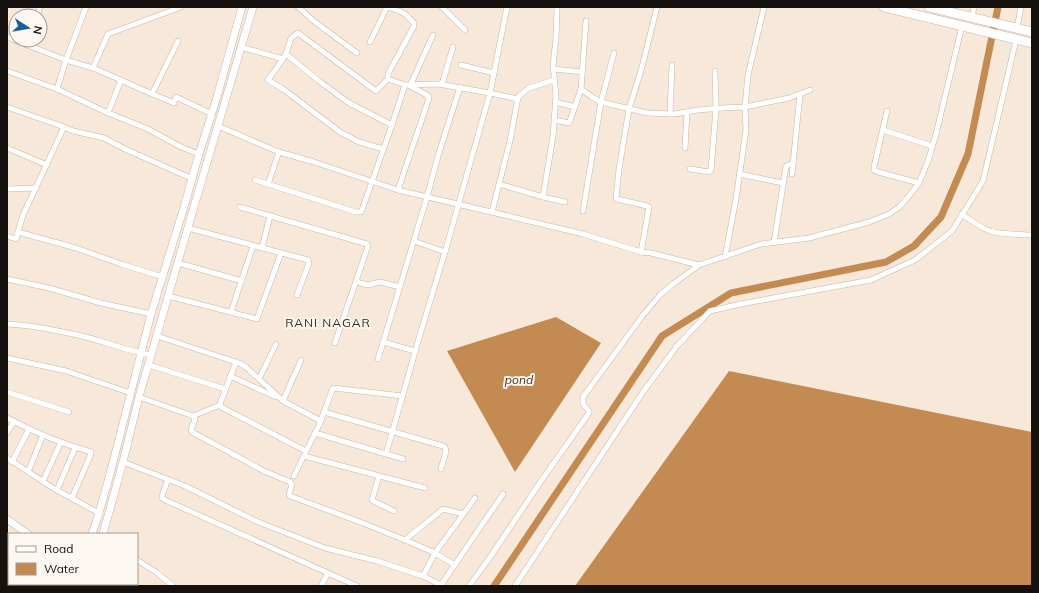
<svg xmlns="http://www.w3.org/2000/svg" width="1039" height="593" viewBox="0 0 1039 593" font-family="Mulish,sans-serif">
<rect width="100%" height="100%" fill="#f8e8d9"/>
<g fill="#c38a52">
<path d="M 556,317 L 601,343 L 515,472 L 447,351 Z"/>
<path d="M 729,371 L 1032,432 L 1032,586 L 575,586 Z"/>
</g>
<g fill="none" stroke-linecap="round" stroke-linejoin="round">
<path stroke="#c38a52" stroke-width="7" d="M 494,586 L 662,336 L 731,293 L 886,262 L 914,246 L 941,217 L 968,154 L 998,7"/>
<g stroke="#c5b5a7" stroke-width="6">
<g id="street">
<path d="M 86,7 L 66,60 L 93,68"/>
<path d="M 181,7 L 108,34 L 93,68 L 121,80 L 108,113 L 148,129 L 181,147 L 199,154"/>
<path d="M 298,7 L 315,22 L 357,53"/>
<path d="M 388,7 L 404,13 L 414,23 L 414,26 L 388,74 L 388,79 L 405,85"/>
<path d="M 442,7 L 465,30"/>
<path d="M 507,7 L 490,93 L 518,99"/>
<path d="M 557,7 L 556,38 L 553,65 L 556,96 L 553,136 L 543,197 L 565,202"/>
<path d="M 37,16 L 40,7"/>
<path d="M 972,17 L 974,7"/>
<path d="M 1017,28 L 1021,7"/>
<path d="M 7,37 L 27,45 L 29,40"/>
<path d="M 370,42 L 387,7"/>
<path d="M 27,45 L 66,60 L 57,89"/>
<path d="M 241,47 L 283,59 L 286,54 L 319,81 L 349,103 L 392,125 L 362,210 L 361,212 L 356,212 L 255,180"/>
<path d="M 286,54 L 291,38 L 298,33 L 376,91 L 388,79"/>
<path d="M 283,59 L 268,80 L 283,89 L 340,132 L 359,142 L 383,149"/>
<path d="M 461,65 L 494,73"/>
<path d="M 554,69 L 582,72"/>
<path d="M 7,71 L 57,89 L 108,113"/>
<path d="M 121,80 L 143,90 L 174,103 L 176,97 L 212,114"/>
<path d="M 442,84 L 453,47"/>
<path d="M 581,89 L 586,21"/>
<path d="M 152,94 L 178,41"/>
<path d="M 555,102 L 575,107"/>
<path d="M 7,107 L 64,127 L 73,131 L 104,138 L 127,150 L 193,179"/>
<path d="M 887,111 L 874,167 L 874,170 L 878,172 L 919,183"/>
<path d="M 670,114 L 672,65"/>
<path d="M 554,120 L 569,123 L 570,121 L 581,89 L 592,97 L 601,102 L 647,113 L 674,114 L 698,110 L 722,108 L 745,107 L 748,75 L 764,7"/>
<path d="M 218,126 L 279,152 L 314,162 L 398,190 L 504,215 L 583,234 L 641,252 L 651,253 L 699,265 L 761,244 L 809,238 L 869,222 L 889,214 L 899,207 L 909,196 L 919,183 L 928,161 L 936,134 L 962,26"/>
<path d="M 883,130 L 932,146"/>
<path d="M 7,148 L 47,165"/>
<path d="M 685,148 L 687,112"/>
<path d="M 690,169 L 709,172 L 711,170 L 716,109 L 715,71"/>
<path d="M 739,174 L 783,183"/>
<path d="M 792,174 L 800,94"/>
<path d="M 268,184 L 279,152"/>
<path d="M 499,184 L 543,197"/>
<path d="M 7,189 L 36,188"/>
<path d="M 398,190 L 429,98 L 427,95 L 410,86 L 433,35"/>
<path d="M 240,207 L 367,244 L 368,246 L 335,343"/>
<path d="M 583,211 L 601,102 L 614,53"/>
<path d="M 492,212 L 510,141 L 518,97 L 529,88 L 554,80"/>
<path d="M 962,214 C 971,221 980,227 990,231 C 1003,235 1018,234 1032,235"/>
<path d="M 188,228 L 308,260 L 309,263 L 297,295"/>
<path d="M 18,232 L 76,248 L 121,264 L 163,277"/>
<path d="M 7,236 L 16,239 L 23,215 L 64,127"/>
<path d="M 414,241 L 445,252"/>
<path d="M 774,243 L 786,166 L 793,163"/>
<path d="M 262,248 L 270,216"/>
<path d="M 641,252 L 649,207 L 647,206 L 617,199 L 616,198 L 619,169 L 629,109 L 642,67 L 657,7"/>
<path d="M 725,257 L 736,199 L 746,130 L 745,107 L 789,98 L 810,90"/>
<path d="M 178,263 L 242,281"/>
<path d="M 7,279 L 49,288 L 101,303 L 151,314"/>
<path d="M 356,282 L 368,285 L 380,282 L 400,287"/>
<path d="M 168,296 L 257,319 L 281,253"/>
<path d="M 231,312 L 253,246"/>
<path d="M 7,324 C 33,325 60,331 86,337 C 108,343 129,351 151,355"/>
<path d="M 157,336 L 239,363 L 246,367 L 259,379 L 283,401 L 321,421"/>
<path d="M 383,342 L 415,351"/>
<path d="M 7,358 L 66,371 L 131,393"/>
<path d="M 378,359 L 427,197 L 438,156 L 460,87"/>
<path d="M 236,362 L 220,404 L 221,407 L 306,451"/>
<path d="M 149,365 L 225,389"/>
<path d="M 230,376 L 276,397"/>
<path d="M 259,379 L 276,344"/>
<path d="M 7,392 L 69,412"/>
<path d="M 139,397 L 193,416 L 195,419 L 191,430 L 192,432 L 264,471 L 290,482 L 292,485 L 289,494 L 290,496 L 360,522 L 405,540 L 435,553 L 455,565"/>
<path d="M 283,401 L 301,360"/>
<path d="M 324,412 L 443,446 L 445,447 L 446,451 L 441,469"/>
<path d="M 193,416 L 220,405"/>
<path d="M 7,418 C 34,432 62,444 91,452 L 91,454 L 72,498"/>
<path d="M 7,433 L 14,421"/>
<path d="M 315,433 L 403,459"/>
<path d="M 386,454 L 419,338 L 445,252 L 490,93 L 438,84 L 405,85 L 392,125"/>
<path d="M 304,456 L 425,488"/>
<path d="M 7,458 L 53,488 L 99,513"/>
<path d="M 12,462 L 29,429"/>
<path d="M 123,462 L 185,486 L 258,522 L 325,548 L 377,561 L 423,576"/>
<path d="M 28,472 L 43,435"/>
<path d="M 294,476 L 319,425 L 333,388 L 403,396"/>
<path d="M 379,476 L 372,500 L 373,501 L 394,511"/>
<path d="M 168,479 L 162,496 L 162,498 L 165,500 L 357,586"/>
<path d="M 43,481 L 61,442"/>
<path d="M 57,490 L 75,448"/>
<path d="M 405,540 L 443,509 L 463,514"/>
<path d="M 137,560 L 156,572 L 173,586"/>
<path d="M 441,585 L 503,494"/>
<path d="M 321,586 L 328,573"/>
<path d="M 443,586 L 423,576 L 435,553 L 475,498"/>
<path d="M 469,586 L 488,560 L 541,481 L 589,413 L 589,411 L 583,404 L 583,397 L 643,315 L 660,295 L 673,284 L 699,265"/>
<path d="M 515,586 L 643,392 L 677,346 L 710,311 L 741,304 L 871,280 L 915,260 L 952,231 L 983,181 L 1016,40"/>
</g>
</g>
<g stroke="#c5b5a7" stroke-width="8">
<g id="secondary">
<path d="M 7,519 L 28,534"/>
<path d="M 92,534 L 99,513 L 110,474 L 151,314 L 184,207 L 199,154 L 217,97 L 242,7"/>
<path d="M 103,534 L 123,462 L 139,397 L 193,210 L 253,7"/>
<path d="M 91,584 L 94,586"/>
<path d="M 68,586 L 70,584"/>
<path d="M 79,586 L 81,584"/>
</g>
</g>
<g stroke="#c5b5a7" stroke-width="10">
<g id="highway">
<path d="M 884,7 L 1032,43"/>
<path d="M 929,7 L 1032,32"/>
</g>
</g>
<use href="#street" stroke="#fff" stroke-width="5"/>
<use href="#secondary" stroke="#fff" stroke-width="7"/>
<use href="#highway" stroke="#fff" stroke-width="9"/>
</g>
<g text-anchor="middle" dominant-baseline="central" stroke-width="4" stroke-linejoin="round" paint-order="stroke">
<g font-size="12" letter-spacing="1" fill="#32271b" stroke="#fdf7f1">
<text x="328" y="322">RANI NAGAR</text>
</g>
<g font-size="12" font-style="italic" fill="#462e15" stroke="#fdf7f1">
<text x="519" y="379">pond</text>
</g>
</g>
<rect width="1039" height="593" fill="none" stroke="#16110c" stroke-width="16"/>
<rect x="8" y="533" width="130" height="52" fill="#fdf7f1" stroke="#a19b95"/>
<rect x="16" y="546" width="20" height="6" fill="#ffffff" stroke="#a19b95"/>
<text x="44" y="553" font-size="12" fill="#16110c">Road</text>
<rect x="16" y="563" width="20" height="12" fill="#c38a52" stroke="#a19b95"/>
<text x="44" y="573" font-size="12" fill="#16110c">Water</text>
<g transform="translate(28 28) rotate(102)"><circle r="19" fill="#fdf7f1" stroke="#a19b95"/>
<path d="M0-3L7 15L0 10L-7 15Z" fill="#1e5d93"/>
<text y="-6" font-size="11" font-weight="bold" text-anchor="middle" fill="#16110c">N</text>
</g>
</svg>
